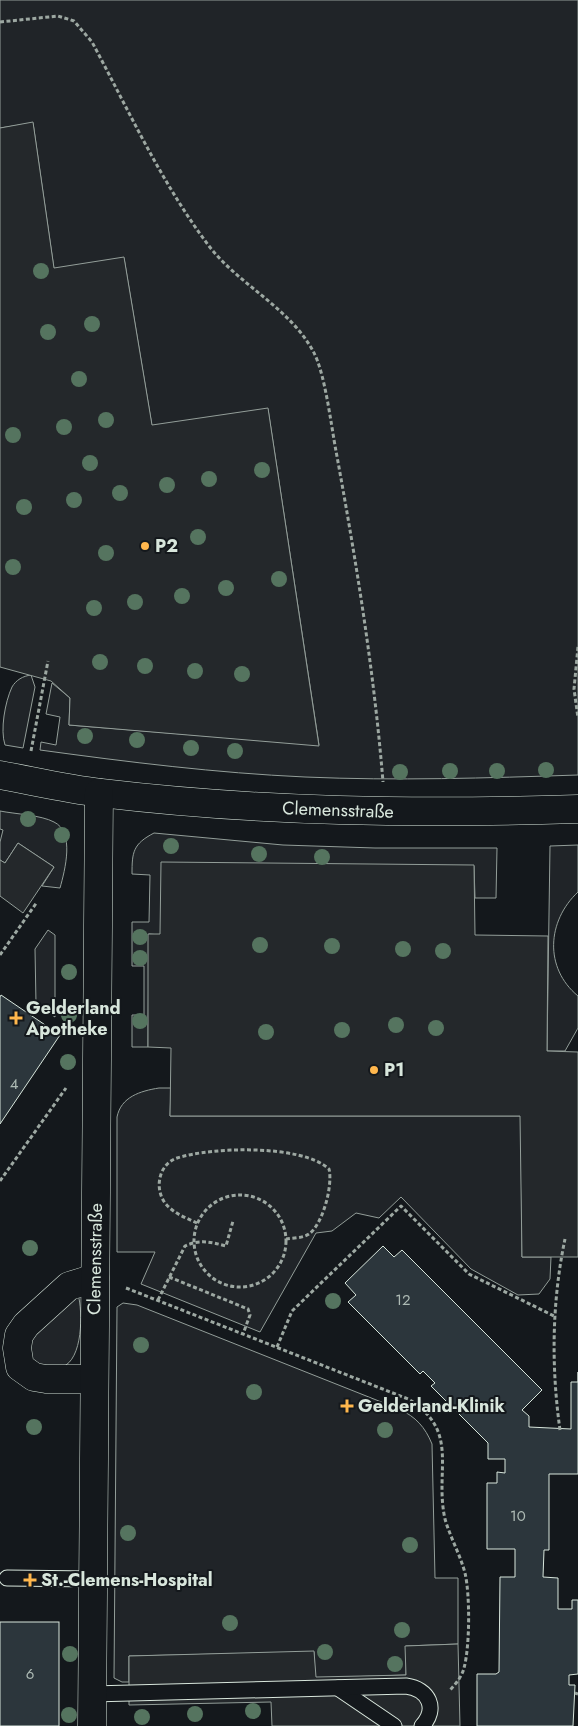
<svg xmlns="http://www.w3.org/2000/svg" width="578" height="1726" viewBox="0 0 578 1726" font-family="Jost,sans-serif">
<rect width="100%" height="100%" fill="#14181c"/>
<g fill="#202428" stroke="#939e99">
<path d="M 0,0 L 578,0 L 578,775 C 487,778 396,781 305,777 C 216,773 128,762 40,750 L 41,742 L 56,745 L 60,717 L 46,714 L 52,683 L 70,698 L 69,725 L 319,745 L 268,409 L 152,426 L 124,258 L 54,269 L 33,123 L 0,128 Z"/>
<path d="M 31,675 L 35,687 L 23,748 L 5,745 C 0,730 5,702 12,687 C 16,680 23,676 31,675 Z"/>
<path d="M 0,811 C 15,814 41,815 54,822 C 75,832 65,870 60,888 L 42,886 L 54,867 L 18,843 L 5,863 L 0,860 L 0,842 L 3,830 L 0,829 Z"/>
<path d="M 154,833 L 283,845 L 375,848 L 497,848 L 496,898 L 475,898 L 474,866 L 160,935 L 149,934 L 148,1047 L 132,1047 L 132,1015 L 144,1015 L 144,966 L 132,966 L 132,922 L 149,922 L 150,875 L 132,874 C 132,852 133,844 154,833 Z"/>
<path d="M 578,845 L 578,892 C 547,921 544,968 578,996 L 578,1028 L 565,1051 L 547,1051 L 550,846 Z"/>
<path d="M 48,930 L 55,935 L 55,1017 L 36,1004 L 35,949 Z"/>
<path d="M 159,1088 L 171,1088 L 170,1116 L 521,1116 L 522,1257 L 551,1257 L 550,1279 L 539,1294 L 518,1295 L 471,1269 L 401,1197 L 379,1218 L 356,1213 L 332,1231 L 316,1233 L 260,1332 L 141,1284 L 155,1252 L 117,1252 L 117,1117 C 121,1097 140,1091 159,1088 Z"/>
<path d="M 78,1294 C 83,1312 83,1360 62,1367 C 54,1370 43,1369 34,1369 L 28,1338 Z"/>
<path d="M 123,1303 L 137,1305 L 399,1409 C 416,1417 425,1427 432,1444 L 435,1578 L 458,1578 L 458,1644 L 406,1646 L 406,1675 L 315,1678 L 314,1652 L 129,1656 L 129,1682 L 122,1682 L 114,1678 L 117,1307 Z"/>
</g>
<g fill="#24282b" stroke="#939e99">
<path d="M 33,122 L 54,268 L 124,257 L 152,425 L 268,408 L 319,746 L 69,725 L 70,698 L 51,681 L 0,667 L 0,128 Z"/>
<path d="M 18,843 L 54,867 L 23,913 L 0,896 L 0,860 L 5,863 Z"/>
<path d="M 161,862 L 474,865 L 475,935 L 548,936 L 547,1051 L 578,1052 L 578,1257 L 522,1257 L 520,1116 L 170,1116 L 171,1048 L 148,1047 L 148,934 L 160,934 Z"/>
<path d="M 458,1644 L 460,1726 L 272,1726 L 271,1702 L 129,1705 L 129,1656 L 314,1651 L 316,1677 L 406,1675 L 405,1646 Z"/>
</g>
<g fill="#2c363c" stroke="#d8e6dc">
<path d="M 1,995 L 60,1035 L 0,1124 L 0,997 Z"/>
<path d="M 383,1246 L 394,1257 L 402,1250 L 542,1390 L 522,1410 L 529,1416 L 529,1427 L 571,1429 L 571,1382 L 578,1382 L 578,1372 L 578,1474 L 549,1474 L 549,1550 L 544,1550 L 543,1577 L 558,1578 L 558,1609 L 572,1609 L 572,1600 L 578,1600 L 578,1674 L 569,1675 L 569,1685 L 575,1685 L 573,1726 L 477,1726 L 477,1674 L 496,1674 L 499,1672 L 500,1577 L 515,1577 L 515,1549 L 487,1549 L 487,1483 L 497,1483 L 497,1472 L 505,1473 L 505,1459 L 488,1459 L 488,1443 L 431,1386 L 435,1383 L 423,1371 L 420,1374 L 348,1302 L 356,1295 L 345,1283 Z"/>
<rect x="0" y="1622" width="59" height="104"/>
</g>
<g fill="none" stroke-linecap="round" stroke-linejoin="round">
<g stroke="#d8e6dc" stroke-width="17">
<g id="lane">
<path d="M 7,1578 L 93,1579"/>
<path d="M 338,1688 L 394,1726"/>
<path d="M 92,1694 L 406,1686 C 429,1689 438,1709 422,1726"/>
</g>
</g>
<g stroke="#d8e6dc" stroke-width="29">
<g id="street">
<path d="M 0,775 C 33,781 67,789 101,793 C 260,812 418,814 578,809"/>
<path d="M 94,1379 L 46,1379 L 34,1377 L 20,1367 L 17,1348 L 19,1335 L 26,1325 L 69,1286 L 95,1278"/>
<path d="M 92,1726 L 99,793"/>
</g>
</g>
<g stroke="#9da8a2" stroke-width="3" stroke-dasharray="4 2.5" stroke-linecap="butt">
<path d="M 0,22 L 58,16 L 74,21 L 92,42 C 129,111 162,184 209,246 C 239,285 289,307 313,351 C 325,372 331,425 336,451 C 356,560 374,671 383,782"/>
<path d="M 578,647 L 574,689 L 578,718"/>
<path d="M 31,751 L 48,661"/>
<path d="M 0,955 L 37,902"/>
<path d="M 0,1181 L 66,1088"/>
<circle cx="240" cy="1241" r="46"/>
<path d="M 197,1223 C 186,1218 173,1213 165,1203 C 154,1188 159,1164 177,1158 C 211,1147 302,1144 329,1169 C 333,1185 323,1224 309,1234 C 303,1238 293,1238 286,1239"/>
<path d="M 169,1277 L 248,1309 L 250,1315 L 243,1334"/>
<path d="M 126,1288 L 408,1399 C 461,1431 434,1470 445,1519 C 450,1537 460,1554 465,1573 C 470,1594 470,1646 464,1668 C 462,1676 456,1684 450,1690"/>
<path d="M 158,1300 L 185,1246 C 200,1239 211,1242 226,1246 L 233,1221"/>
<path d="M 277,1347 L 292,1311 L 401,1206 L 469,1274 L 554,1316"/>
<path d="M 560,1430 C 551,1366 552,1301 565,1239"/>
<path d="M 575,1693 L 578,1694"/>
</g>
<use href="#lane" stroke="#14181c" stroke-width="15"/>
<use href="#street" stroke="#14181c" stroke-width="28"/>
</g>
<g fill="#55745f">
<circle cx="41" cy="271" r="8"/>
<circle cx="92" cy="324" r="8"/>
<circle cx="48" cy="332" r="8"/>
<circle cx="79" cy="379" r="8"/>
<circle cx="106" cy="420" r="8"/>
<circle cx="64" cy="427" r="8"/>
<circle cx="13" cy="435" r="8"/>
<circle cx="90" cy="463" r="8"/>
<circle cx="262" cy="470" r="8"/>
<circle cx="209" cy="479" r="8"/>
<circle cx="167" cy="485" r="8"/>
<circle cx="120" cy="493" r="8"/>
<circle cx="74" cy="500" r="8"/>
<circle cx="24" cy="507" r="8"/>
<circle cx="198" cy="537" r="8"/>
<circle cx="106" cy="553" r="8"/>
<circle cx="13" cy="567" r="8"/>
<circle cx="279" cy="579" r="8"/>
<circle cx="226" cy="588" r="8"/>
<circle cx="182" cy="596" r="8"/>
<circle cx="135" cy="602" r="8"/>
<circle cx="94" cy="608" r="8"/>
<circle cx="100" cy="662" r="8"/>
<circle cx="145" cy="666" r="8"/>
<circle cx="195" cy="671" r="8"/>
<circle cx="242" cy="674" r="8"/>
<circle cx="85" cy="736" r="8"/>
<circle cx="137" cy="740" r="8"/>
<circle cx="191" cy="748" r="8"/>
<circle cx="235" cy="751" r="8"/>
<circle cx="546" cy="770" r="8"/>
<circle cx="450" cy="771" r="8"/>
<circle cx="497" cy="771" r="8"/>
<circle cx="400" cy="772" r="8"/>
<circle cx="28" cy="819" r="8"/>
<circle cx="62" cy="835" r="8"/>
<circle cx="171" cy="846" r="8"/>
<circle cx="259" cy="854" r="8"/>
<circle cx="322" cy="857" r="8"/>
<circle cx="140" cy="937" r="8"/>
<circle cx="260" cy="945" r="8"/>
<circle cx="332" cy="946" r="8"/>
<circle cx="403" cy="949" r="8"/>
<circle cx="443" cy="951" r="8"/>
<circle cx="140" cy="958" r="8"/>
<circle cx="69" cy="972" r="8"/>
<circle cx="69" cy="1015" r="8"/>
<circle cx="140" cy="1021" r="8"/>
<circle cx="396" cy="1025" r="8"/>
<circle cx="436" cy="1028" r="8"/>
<circle cx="342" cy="1030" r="8"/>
<circle cx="266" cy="1032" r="8"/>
<circle cx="68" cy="1062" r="8"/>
<circle cx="30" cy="1248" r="8"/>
<circle cx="333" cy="1301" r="8"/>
<circle cx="141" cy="1345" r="8"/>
<circle cx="254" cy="1392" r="8"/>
<circle cx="34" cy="1427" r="8"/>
<circle cx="385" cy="1430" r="8"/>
<circle cx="128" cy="1533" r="8"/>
<circle cx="410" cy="1545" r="8"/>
<circle cx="230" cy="1623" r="8"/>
<circle cx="402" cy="1630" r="8"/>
<circle cx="325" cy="1652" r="8"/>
<circle cx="70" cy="1654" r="8"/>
<circle cx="395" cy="1664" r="8"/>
<circle cx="253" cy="1711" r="8"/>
<circle cx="195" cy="1714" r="8"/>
<circle cx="69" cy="1715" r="8"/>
<circle cx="142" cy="1717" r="8"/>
</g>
<g fill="#ffb74d" stroke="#14181c" stroke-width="2">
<circle cx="145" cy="546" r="5"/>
<path d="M13.5 1010.5h5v5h5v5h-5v5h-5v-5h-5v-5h5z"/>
<circle cx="374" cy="1070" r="5"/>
<path d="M344.5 1398.5h5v5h5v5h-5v5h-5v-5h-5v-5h5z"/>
<path d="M27.5 1572.5h5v5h5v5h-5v5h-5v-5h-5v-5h5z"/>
</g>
<g text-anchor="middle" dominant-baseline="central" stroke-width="4" stroke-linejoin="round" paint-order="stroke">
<g font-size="15" fill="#adbab4">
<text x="14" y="1084">4</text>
<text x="403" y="1300">12</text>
<text x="518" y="1516">10</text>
<text x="30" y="1674">6</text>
</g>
<g font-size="18" font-weight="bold" fill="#d8e6dc" stroke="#14181c" text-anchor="start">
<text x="155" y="546">P2</text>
<text x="26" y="1008">Gelderland<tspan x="26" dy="21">Apotheke</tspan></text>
<text x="384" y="1070">P1</text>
<text x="358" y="1406">Gelderland-Klinik</text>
<text x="41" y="1580">St.-Clemens-Hospital</text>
</g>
<g font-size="18" fill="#d8e6dc" stroke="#14181c">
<text transform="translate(338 810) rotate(2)">Clemensstraße</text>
<text transform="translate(95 1259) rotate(-89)">Clemensstraße</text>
</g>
</g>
</svg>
